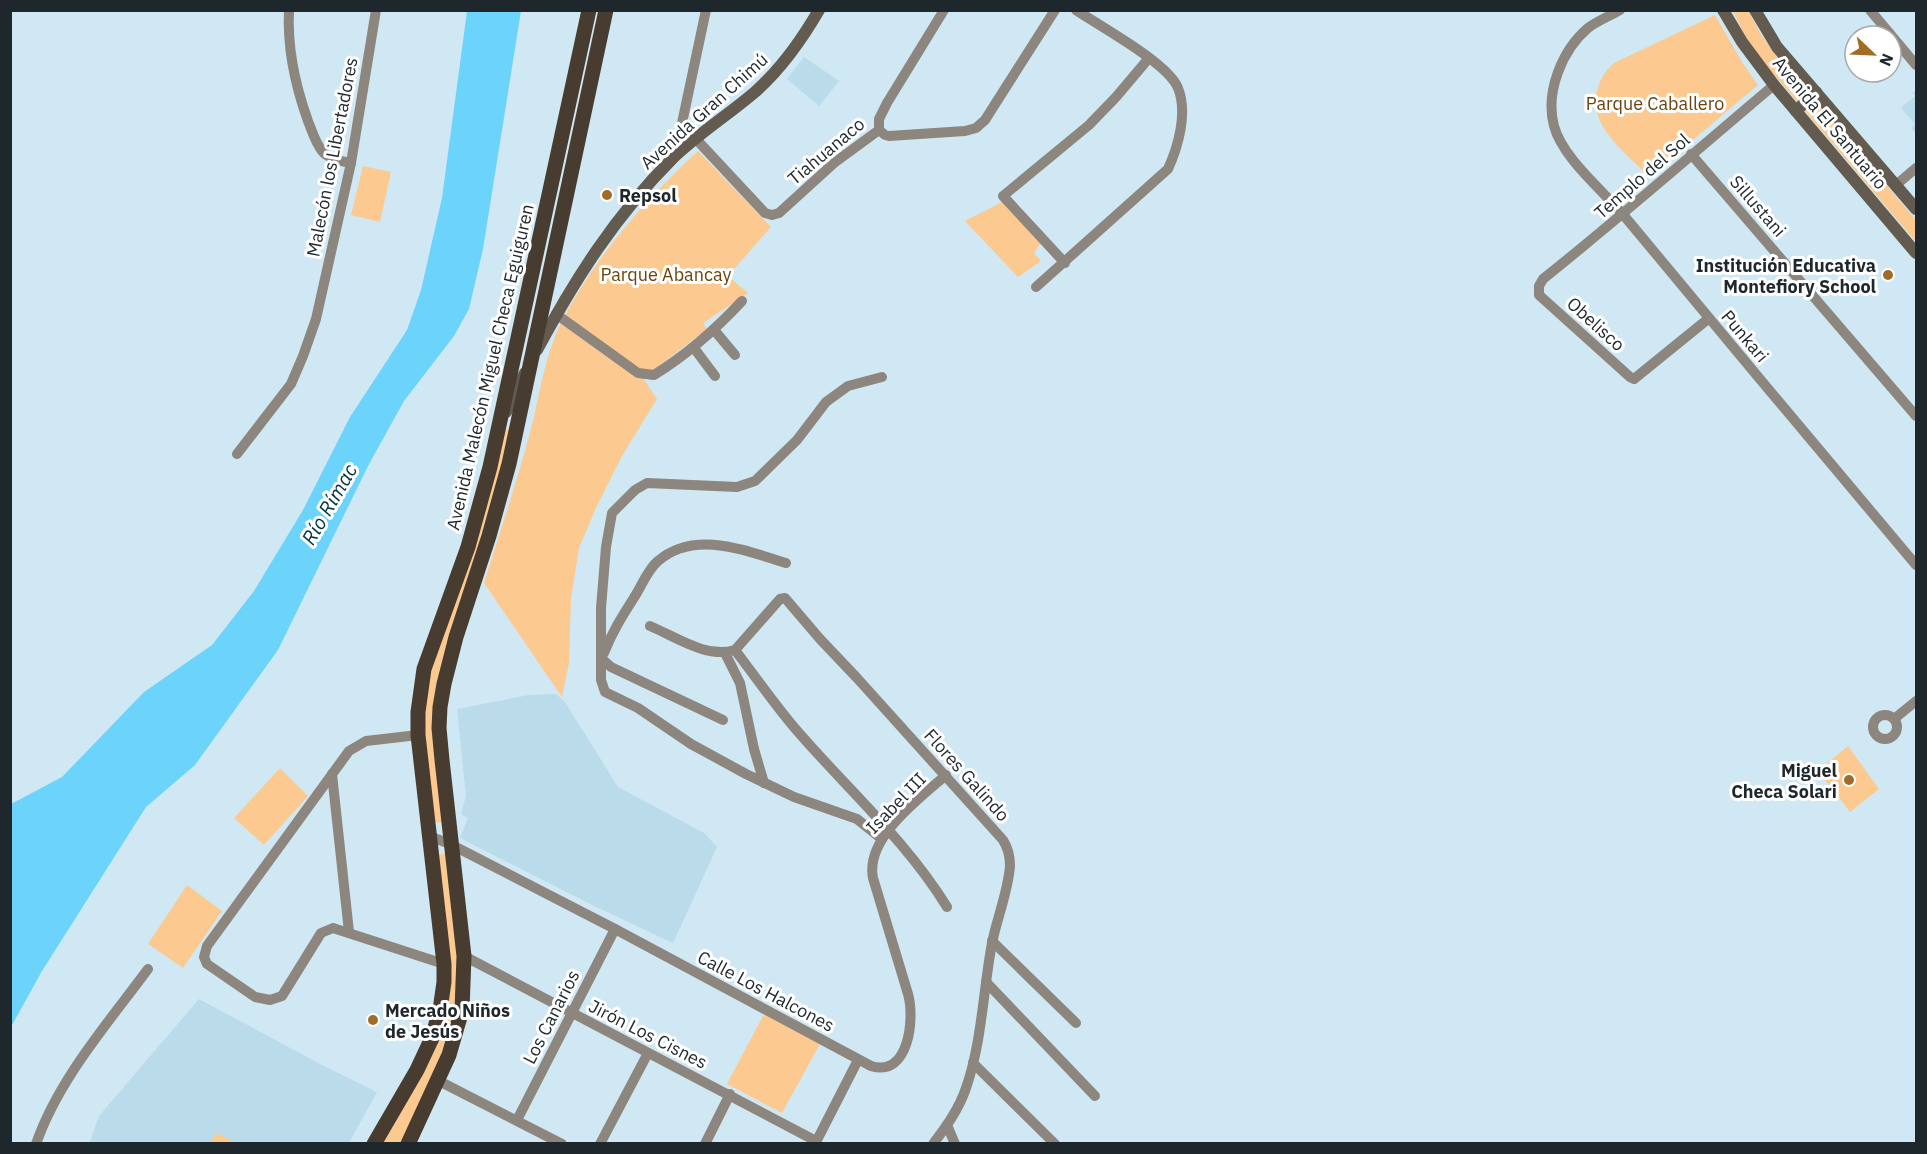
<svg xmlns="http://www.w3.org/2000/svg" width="1927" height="1154" viewBox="0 0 1927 1154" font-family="'IBM Plex Sans',sans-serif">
<rect width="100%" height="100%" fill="#cfe8f3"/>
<g fill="#badbe9">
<path d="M 804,57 L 839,81 L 819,106 L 787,79 Z"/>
<path d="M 1916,90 L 1916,134 L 1911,128 L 1915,124 L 1901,108 L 1915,96 L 1913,93 Z"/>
<path d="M 556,694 L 565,702 L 618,787 L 704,833 L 717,847 L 673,943 L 592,905 L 460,838 L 468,818 L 461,814 L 466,796 L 457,709 L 529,695 Z"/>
<path d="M 199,999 L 320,1064 L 377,1092 L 349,1143 L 89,1144 L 99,1116 Z"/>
</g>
<g fill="#fcca90">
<path d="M 1733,11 L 1749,11 L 1760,33 L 1776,56 L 1916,220 L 1916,242 L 1765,64 L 1747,40 Z"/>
<path d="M 1715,15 L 1742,62 L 1758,85 L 1649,177 C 1627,153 1587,126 1597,90 C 1601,78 1605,71 1614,63 Z"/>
<path d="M 698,151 L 771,227 L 728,276 L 748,293 L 703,323 L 707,329 L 643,378 L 657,399 L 622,456 L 595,510 L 579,548 L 571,599 L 569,663 L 562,697 L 484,583 C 501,529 519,476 533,421 C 541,387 546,352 562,321 C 596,256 645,200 698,151 Z"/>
<path d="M 363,166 L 391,172 L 380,222 L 351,215 Z"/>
<path d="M 1004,201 L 1042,241 L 1034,253 L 1041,261 L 1018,277 L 965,221 Z"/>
<path d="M 513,425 L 508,449 L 446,655 L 444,823 L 431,822 L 423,736 L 426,684 L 502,433 Z"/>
<path d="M 1848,746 L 1879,789 L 1850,812 L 1818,771 Z"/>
<path d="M 280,768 L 308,796 L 264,845 L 234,818 Z"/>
<path d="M 448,853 C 453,901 464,956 458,1004 C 452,1051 422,1100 402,1143 L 382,1144 L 438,1036 L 436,855 Z"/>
<path d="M 187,885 L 222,911 L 183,968 L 148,944 Z"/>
<path d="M 764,1014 L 820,1044 L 782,1113 L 727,1084 Z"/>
<path d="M 216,1133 L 237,1143 L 211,1143 Z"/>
</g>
<path fill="#6cd4fa" d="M 467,11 L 521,11 L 483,249 L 469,309 L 454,336 L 404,401 L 368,466 L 278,650 L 195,765 L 146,807 L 42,971 L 11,1027 L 11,804 L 62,777 L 144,692 L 212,645 L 254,591 L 303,510 L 350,417 L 407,330 L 421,290 L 442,198 Z"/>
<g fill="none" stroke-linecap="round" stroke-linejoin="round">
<g stroke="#8d867f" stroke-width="10">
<path d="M 289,10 C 287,49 295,85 308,121 C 312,131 315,142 322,151 C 328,159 341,161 351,163"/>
<path d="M 1620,10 C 1610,16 1597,21 1588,28 C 1562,50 1545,92 1554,126 C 1563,159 1604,191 1626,218 C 1722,334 1819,450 1916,565"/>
<path d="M 1870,10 L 1916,65"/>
<path d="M 879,130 L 885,135 L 889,136 L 965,131 L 976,128 L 985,120 L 1055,10"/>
<path d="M 695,138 L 765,213 L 772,215 L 779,213 L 834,163 L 879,130 L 879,119 L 887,103 L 944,10"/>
<path d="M 1691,154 L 1916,416"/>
<path d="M 675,156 L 706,10"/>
<path d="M 1896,185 L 1916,168"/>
<path d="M 1065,263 L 1003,196 L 1089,125 L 1116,97 L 1149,58"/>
<path d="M 1036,287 L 1168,169 C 1178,147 1188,113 1178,88 C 1168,63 1101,27 1076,10"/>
<path d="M 556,314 L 638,373 L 654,375 C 688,354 715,330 742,301"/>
<path d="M 1708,319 L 1634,379 L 1630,377 L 1539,295 L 1539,286 L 1543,279 C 1622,216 1697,150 1774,85"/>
<path d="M 715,331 L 735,355"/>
<path d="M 694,348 L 715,376"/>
<path d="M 882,377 L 848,386 L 826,402 L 797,440 L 755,481 L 737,487 L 647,483 L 635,490 L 612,513 L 606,547 L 601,608 L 601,680 L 605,692 L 638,708 L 691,744 L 746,774 L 794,797 L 857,819 L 882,839"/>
<path d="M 237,454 L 291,384 L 303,356 L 316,319 L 351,163 L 376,10"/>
<path d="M 650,626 C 676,637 707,659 735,650 L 780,599 L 785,598 L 820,639 L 857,678 L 1003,840 C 1008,848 1010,857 1010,866 C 1008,892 997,918 992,943 C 983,991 982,1042 966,1088 C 959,1109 946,1127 933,1144"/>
<path d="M 735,650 C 754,675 773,702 793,726 C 845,787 905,839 947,907"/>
<path d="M 604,653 C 612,632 623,615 635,596 C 642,585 648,569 658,561 C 695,529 746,551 786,563"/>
<path d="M 725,653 L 740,683 L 754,749 L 764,783"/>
<path d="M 602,659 L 611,667 L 723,720"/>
<circle cx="1885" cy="727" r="12"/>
<path d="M 1894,719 L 1916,701"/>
<path d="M 418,735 L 366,741 L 349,751 L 207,946 L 204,957 L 207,964 L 255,997 L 270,1000 L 282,996 L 321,933 L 333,928 L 444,964"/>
<path d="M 332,774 L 349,932"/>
<path d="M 429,836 L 450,844 L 615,929 L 871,1066 C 909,1078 915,1018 908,994 L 873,878 C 865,838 919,799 946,775"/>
<path d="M 992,941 L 1076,1023"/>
<path d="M 464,956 L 816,1141"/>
<path d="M 986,982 L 1095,1096"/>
<path d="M 973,1063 L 1055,1144"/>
<path d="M 439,1081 L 562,1144"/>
<path d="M 517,1120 L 615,929"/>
<path d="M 947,1125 L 955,1144"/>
<path d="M 36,1144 C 58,1080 108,1023 148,969"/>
<path d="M 600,1144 L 648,1053"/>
<path d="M 705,1144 L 730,1094"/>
<path d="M 815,1144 L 858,1060"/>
</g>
<g stroke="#645b50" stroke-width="12">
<path d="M 1723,10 L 1742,42 L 1774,85 L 1916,253"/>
<path d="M 1755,10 L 1777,47 L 1916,209"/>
<path d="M 1796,111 L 1816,92"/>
<path d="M 537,350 C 575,279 615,216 673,158 C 698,134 728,115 755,92 C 781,69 801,41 819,10"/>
<path d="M 506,412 L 525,373"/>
</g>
<g stroke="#483c30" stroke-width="15">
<path d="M 374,1144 L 417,1070 L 432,1038 L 440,1010 L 444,982 L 444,964 L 418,735 L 418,712 L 424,669 L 468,547 L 490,467 L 589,10"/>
<path d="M 408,1144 L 449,1055 L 462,1010 L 464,956 L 442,760 L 439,728 L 440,707 L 444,684 L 456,637 L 489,536 L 509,464 L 606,10"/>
</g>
</g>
<g fill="#a16c25" stroke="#fff" stroke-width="2">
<circle cx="607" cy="195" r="6"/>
<circle cx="1888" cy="275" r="6"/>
<circle cx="1849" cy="780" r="6"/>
<circle cx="373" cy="1020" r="6"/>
</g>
<g text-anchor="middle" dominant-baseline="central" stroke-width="6" stroke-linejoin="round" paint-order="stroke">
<g font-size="18" fill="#6b440d" stroke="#fff">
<text x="1655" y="103">Parque Caballero</text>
<text x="666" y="274">Parque Abancay</text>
</g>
<g font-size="18" fill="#1e272b" stroke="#fff">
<text transform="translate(704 111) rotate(-42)">Avenida Gran Chimú</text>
<text transform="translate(1830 123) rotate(50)">Avenida El Santuario</text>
<text transform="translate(826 151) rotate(-40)">Tiahuanaco</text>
<text transform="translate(332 157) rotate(-79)">Malecón los Libertadores</text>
<text transform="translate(1642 176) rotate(-41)">Templo del Sol</text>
<text transform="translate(1758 206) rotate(49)">Sillustani</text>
<text transform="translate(1596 324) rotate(42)">Obelisco</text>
<text transform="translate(1745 336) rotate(50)">Punkari</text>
<text transform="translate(490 367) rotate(-77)">Avenida Malecón Miguel Checa Eguiguren</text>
<text transform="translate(967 775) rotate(48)">Flores Galindo</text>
<text transform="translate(896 803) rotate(-46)">Isabel III</text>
<text transform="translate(766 991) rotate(28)">Calle Los Halcones</text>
<text transform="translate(551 1017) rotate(-63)">Los Canarios</text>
<text transform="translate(648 1034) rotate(27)">Jirón Los Cisnes</text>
</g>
<g font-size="18" font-weight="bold" fill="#1e272b" stroke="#fff" text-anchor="start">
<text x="619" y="195">Repsol</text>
<text x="1876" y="265" text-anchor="end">Institución Educativa<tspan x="1876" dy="21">Montefiory School</tspan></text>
<text x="1837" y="770" text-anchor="end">Miguel<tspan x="1837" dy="21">Checa Solari</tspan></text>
<text x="385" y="1010">Mercado Niños<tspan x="385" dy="21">de Jesús</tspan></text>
</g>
<g font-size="20" font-style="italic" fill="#013443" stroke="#fff">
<text transform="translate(329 504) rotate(-60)">Río Rímac</text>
</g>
</g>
<rect width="1927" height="1154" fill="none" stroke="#1e272b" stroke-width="24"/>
<g transform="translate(1873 54) rotate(113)"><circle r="28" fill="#ffffff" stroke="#a5a9aa" stroke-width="1.5"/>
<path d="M0-4.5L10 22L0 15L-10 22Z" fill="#a16c25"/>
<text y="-9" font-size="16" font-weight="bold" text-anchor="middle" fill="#1e272b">N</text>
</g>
</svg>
